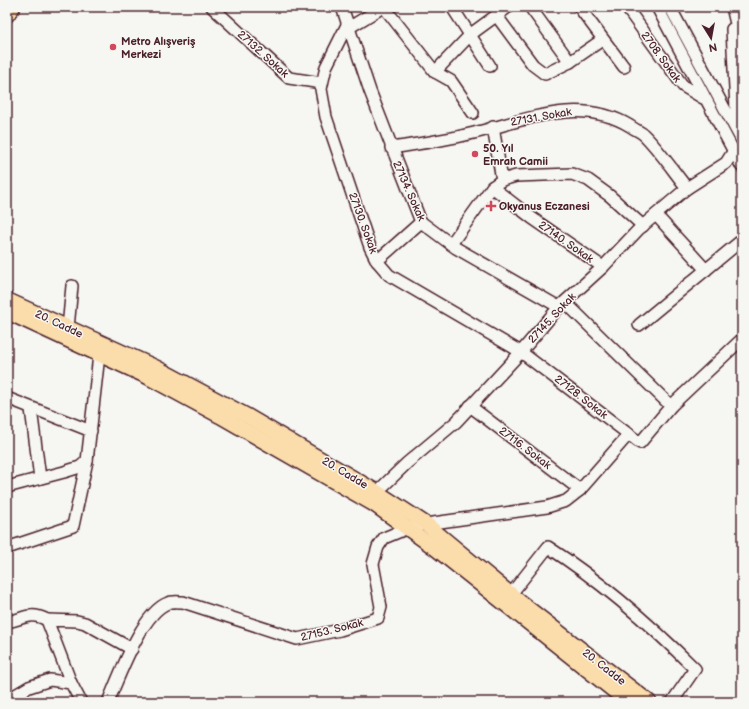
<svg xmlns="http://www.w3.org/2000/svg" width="749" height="709" viewBox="0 0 749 709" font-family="'Balsamiq Sans',sans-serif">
<rect width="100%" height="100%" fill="#f6f6f2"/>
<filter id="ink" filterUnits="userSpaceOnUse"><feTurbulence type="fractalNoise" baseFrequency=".025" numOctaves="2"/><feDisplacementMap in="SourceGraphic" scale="8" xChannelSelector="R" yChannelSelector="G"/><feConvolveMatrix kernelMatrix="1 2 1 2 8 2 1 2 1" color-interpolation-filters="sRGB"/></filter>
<g filter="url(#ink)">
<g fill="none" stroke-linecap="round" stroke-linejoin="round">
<g stroke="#4a1f2b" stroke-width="14">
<g id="minor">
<path d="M 212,7 L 289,78 L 322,83"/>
<path d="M 342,7 L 370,91 L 421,222 L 456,248 L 559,307"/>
<path d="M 384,7 L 435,72 L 451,81 L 473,113"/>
<path d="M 452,7 L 490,66"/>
<path d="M 530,7 L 570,62"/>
<path d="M 579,7 L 624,67"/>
<path d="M 626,7 L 683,86 L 703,98"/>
<path d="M 657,7 L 742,167"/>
<path d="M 670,7 L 742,141"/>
<path d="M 732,7 L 737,28"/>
<path d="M 496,15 L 533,65 L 545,74 L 570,62 L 602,40"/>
<path d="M 348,23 L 326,67 L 321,89 L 326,117 L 370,247 L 377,261 L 389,275 L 521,352 L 640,443 L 671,406 L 742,339"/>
<path d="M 350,27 L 383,7"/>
<path d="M 435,72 L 471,34 L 508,7"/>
<path d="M 493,127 L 502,180"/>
<path d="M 737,129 L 732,29 L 742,28"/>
<path d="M 391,148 C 419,144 446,140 474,133 C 526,120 580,96 630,126 C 634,129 639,131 643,134 C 658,148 674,172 687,188"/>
<path d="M 492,187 L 532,218 L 603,267"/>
<path d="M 656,215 L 706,270"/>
<path d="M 451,244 L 492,187 L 502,180 L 516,176 L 572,174 L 588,180 L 610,196 L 643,226"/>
<path d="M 377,261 L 421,222"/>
<path d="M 565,302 L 671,406"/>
<path d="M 639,325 L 742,240"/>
<path d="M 68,328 L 72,286"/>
<path d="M 7,398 L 91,431"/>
<path d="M 470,406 L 580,490"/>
<path d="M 31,409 L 40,478"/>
<path d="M 7,487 L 64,472 L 80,467 L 87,461 L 99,355"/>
<path d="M 377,492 L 407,463 L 456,422 L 521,352 L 559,307 L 603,267 L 639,229 L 687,188 L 726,163 L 733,152"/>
<path d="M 7,548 L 73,526 L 87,461"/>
<path d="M 511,594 L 548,547 C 599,580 652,626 695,669 L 672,702"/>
<path d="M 7,622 C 24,619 30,611 47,620"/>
<path d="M 71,683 L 47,620 L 77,621 L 85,623 L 132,649"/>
<path d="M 7,700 L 29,687 L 50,680 L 71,683 L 81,702"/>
<path d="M 108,702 C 119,677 142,612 168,603 C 172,601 179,602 183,602 L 297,639 L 340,630 L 378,618 L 381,607 L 373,564 L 378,547 L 384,538 L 408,528 L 426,524 L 547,507 L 566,501 L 580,490 L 629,434"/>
</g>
</g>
<g stroke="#4a1f2b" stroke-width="17">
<g id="major">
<path d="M 7,15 L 13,7"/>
<path d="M 7,300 L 157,368 L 249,417 L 377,492 L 426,524 L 520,602 L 649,702"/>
<path d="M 7,312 L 148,377 L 220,416 L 375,505 L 435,548 L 628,702"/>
</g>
</g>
<use href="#minor" stroke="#f6f6f2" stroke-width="11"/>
<use href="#major" stroke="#faddab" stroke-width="14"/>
</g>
</g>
<g fill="#d1495b" stroke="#f6f6f2" stroke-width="1.5">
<circle cx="113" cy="47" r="4"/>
<circle cx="475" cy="154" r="4"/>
<path d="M489 200h4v4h4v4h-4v4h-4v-4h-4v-4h4z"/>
</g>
<g text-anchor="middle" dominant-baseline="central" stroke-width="3" stroke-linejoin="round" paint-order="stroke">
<g font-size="11" font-weight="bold" fill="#4a1f2b" stroke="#f6f6f2" text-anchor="start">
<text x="121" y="41">Metro Alışveriş<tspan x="121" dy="13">Merkezi</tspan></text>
<text x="483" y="148">50. Yıl<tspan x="483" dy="13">Emrah Camii</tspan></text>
<text x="499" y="206">Okyanus Eczanesi</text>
</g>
<g font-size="11" fill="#4a1f2b" stroke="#f6f6f2">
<text transform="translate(263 54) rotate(42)">27132. Sokak</text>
<text transform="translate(661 57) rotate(54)">2708. Sokak</text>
<text transform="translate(541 117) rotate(-10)">27131. Sokak</text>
<text transform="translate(409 191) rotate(66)">27134. Sokak</text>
<text transform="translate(363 223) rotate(70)">27130. Sokak</text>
<text transform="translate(566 242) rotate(35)">27140. Sokak</text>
<text transform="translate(552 318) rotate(-47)">27145. Sokak</text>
<text transform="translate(59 324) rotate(25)">20. Cadde</text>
<text transform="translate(581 397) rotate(38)">27128. Sokak</text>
<text transform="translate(525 448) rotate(37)">27116. Sokak</text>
<text transform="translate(345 473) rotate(31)">20. Cadde</text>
<text transform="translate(332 630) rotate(-14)">27153. Sokak</text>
<text transform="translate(604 667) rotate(38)">20. Cadde</text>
</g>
</g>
<rect width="749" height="709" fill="none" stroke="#f6f6f2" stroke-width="24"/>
<rect x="12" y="12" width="725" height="685" fill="none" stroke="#4a1f2b" stroke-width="1.5" filter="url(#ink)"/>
<g transform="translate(711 38) rotate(169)" stroke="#f6f6f2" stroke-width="3" paint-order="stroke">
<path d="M0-3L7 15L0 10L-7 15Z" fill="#4a1f2b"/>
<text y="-6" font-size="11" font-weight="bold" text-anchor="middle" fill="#4a1f2b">N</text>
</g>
</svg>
